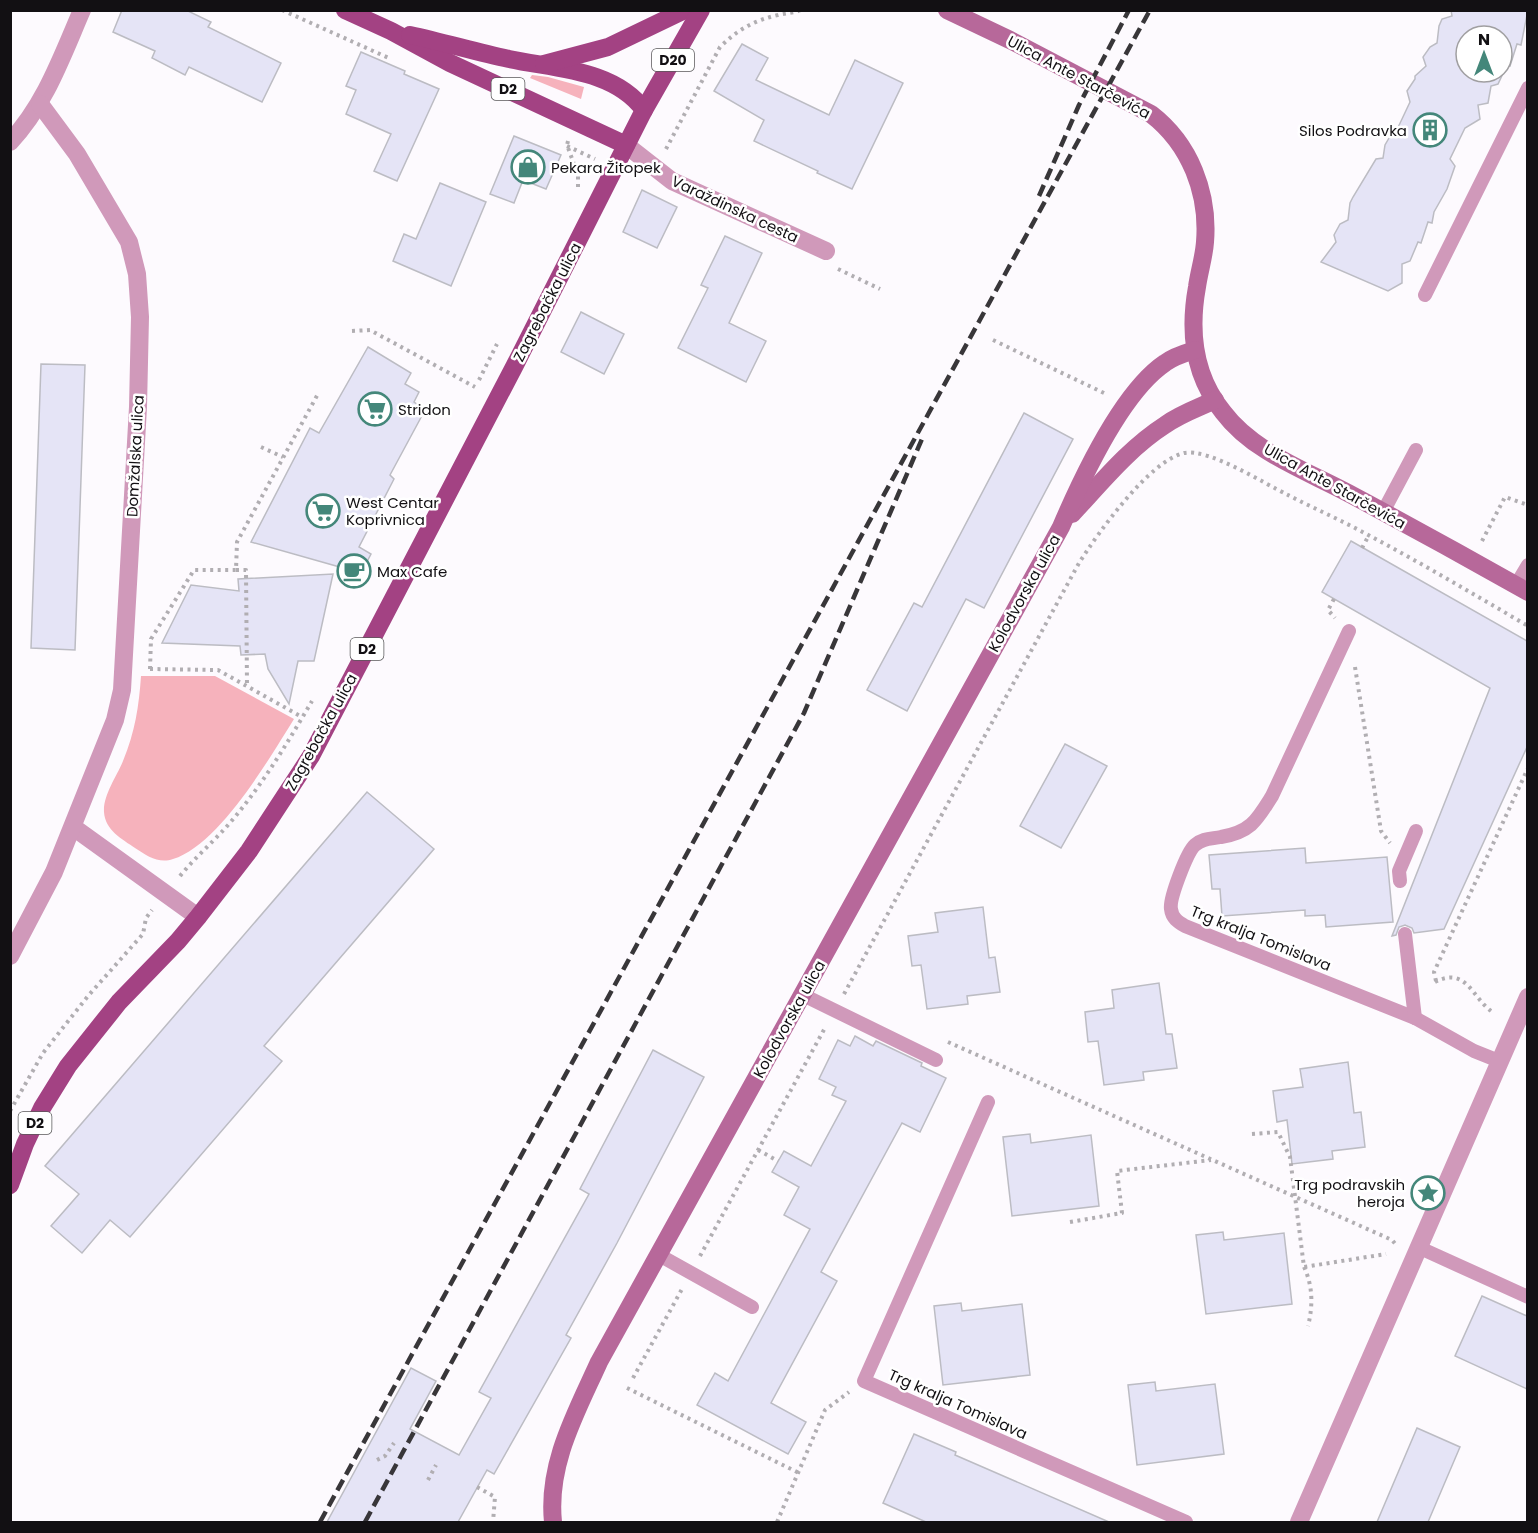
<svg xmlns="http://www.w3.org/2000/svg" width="1538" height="1533" viewBox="0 0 1538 1533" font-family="Poppins,sans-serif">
<rect width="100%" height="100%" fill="#fdfafe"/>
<g fill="#f6b2bc">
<path d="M 532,75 L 548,77 L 584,87 L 581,99 L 530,78 Z"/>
<path d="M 141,676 L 215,676 L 294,719 C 269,759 219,845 173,859 C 159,864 147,856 135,848 C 122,839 105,830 104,812 C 103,795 117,776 123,761 C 135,732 139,706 141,676 Z"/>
</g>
<g fill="#e5e4f6" stroke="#bcbcc3" stroke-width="1.5" fill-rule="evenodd">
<path d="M 122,10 L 186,10 L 211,22 L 208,27 L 281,63 L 262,102 L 189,67 L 185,75 L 152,58 L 155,51 L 113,32 Z"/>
<path d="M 1451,10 L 1527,10 L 1527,15 L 1521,45 L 1517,44 L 1510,66 L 1507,65 L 1498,84 L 1491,86 L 1488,103 L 1478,105 L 1480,119 L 1465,128 L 1450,159 L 1455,166 L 1447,189 L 1434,212 L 1432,223 L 1428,222 L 1421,243 L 1418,242 L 1410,261 L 1402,264 L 1402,283 L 1388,291 L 1321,262 L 1336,242 L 1334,235 L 1340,224 L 1348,220 L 1350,203 L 1353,197 L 1376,159 L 1383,158 L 1385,145 L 1389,138 L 1394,136 L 1410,102 L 1407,91 L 1415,79 L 1415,76 L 1426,66 L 1423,57 L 1430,47 L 1437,43 L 1439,26 L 1442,19 L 1452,16 ZM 1466,36 L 1502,36 L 1502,72 L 1466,72 Z"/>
<path d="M 742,44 L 768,58 L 756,80 L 829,115 L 855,60 L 903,83 L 852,189 L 817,173 L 818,171 L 754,141 L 764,120 L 714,91 Z"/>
<path d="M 361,52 L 405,71 L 404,74 L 439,89 L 397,181 L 374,171 L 391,134 L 346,114 L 356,90 L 346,86 Z"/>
<path d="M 514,136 L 561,155 L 546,189 L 523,180 L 514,203 L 490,194 Z"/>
<path d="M 440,183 L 486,202 L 451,286 L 393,261 L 404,234 L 416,239 Z"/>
<path d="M 642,190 L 677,207 L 657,248 L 623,232 Z"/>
<path d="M 725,236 L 762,253 L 729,323 L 766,341 L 746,382 L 678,348 L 708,288 L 701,285 Z"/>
<path d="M 581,312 L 624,334 L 604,374 L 561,352 Z"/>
<path d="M 368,347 L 411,373 L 405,384 L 419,392 L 414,402 L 425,410 L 390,475 L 394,479 L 359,547 L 371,554 L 361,573 L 251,542 L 310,428 L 319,433 Z"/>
<path d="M 41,364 L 85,365 L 75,650 L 31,648 Z"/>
<path d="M 1024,413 L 1073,439 L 984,608 L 966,599 L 907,711 L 867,690 L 914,603 L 922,607 Z"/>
<path d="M 1351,541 L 1527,641 L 1527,747 L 1444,929 L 1414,933 L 1412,928 L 1405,925 L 1399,927 L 1396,935 L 1392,936 L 1490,688 L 1322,592 Z"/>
<path d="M 333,574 L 314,661 L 298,661 L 289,704 L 268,669 L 265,654 L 241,655 L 240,646 L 162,643 L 191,585 L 239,591 L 238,579 Z"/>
<path d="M 1065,744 L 1107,766 L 1061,848 L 1020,826 Z"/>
<path d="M 367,792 L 434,849 L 264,1046 L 282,1061 L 130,1237 L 110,1220 L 82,1253 L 51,1226 L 79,1194 L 45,1166 Z"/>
<path d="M 1305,848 L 1306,863 L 1387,857 L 1393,922 L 1326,927 L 1325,915 L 1305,916 L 1305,910 L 1222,916 L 1220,889 L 1212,889 L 1209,855 Z"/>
<path d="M 983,907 L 989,958 L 995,957 L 1000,992 L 967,996 L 968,1004 L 927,1009 L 921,965 L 912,966 L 908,936 L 938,932 L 935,913 Z"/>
<path d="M 1159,983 L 1166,1034 L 1172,1034 L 1177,1068 L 1143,1072 L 1144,1080 L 1104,1085 L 1098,1041 L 1088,1042 L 1085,1012 L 1114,1008 L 1112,990 Z"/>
<path d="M 855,1036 L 873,1046 L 876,1041 L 922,1063 L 921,1066 L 946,1078 L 920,1132 L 902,1123 L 821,1272 L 837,1281 L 771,1403 L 806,1422 L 788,1454 L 697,1405 L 715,1373 L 728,1381 L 810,1229 L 784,1215 L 799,1187 L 772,1172 L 784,1151 L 811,1166 L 846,1101 L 832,1095 L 836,1087 L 819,1079 L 838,1040 L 850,1046 Z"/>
<path d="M 653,1050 L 704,1077 L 617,1243 L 566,1335 L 571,1338 L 494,1474 L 487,1470 L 458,1522 L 327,1522 L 411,1368 L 436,1381 L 410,1429 L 459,1455 L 491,1398 L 479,1392 L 589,1194 L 580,1189 Z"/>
<path d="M 1348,1062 L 1354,1113 L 1361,1112 L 1365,1147 L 1332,1151 L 1333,1159 L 1292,1164 L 1287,1120 L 1277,1122 L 1273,1091 L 1303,1087 L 1300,1069 Z"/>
<path d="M 1030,1134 L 1031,1143 L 1091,1135 L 1099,1206 L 1012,1216 L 1003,1137 Z"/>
<path d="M 1223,1232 L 1224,1240 L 1284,1233 L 1292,1304 L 1206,1314 L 1196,1235 Z"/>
<path d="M 1482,1296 L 1527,1316 L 1527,1389 L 1455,1356 Z"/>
<path d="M 961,1303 L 962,1311 L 1022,1304 L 1030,1375 L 943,1385 L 934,1306 Z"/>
<path d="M 1155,1382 L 1156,1391 L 1215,1384 L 1224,1454 L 1137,1465 L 1128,1385 Z"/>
<path d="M 1417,1428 L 1460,1447 L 1428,1522 L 1377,1522 Z"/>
<path d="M 914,1434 L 956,1452 L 955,1455 L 1109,1522 L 926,1522 L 883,1503 Z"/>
</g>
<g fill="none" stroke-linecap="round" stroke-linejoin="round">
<g stroke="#b1aeb2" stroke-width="4" stroke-dasharray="3 4.5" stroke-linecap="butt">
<path d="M 282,10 L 391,59"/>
<path d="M 568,141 L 567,145 L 578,175 L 578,189"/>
<path d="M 567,146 L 595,159"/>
<path d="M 666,149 L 720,47 C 737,30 755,20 778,15 C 786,13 794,13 801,10"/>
<path d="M 838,269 L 880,289"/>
<path d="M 352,331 L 370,330 L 475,387"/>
<path d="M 993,340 L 1106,394"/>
<path d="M 479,380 L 497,344"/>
<path d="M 261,447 L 283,457"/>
<path d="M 1482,541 L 1505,497 L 1528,505"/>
<path d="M 1362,548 L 1369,535"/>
<path d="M 236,570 L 246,570 L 247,685"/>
<path d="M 1334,599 L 1328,610 L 1335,618"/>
<path d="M 1355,667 L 1381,831 L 1390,843"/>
<path d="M 150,669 L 151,639 L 194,570 L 236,570 L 237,542 L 319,392"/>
<path d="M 150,669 L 218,670 L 302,717"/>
<path d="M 180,876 C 197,855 217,839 234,818 C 264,782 288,742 312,701"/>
<path d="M 1436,981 L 1434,972 L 1528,768"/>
<path d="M 1435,982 C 1466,966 1472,997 1491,1011"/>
<path d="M 844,994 L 1079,563 C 1098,533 1149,461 1184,453 C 1209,448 1265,484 1288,495 C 1315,509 1343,521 1370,536 C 1423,564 1475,595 1528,626"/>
<path d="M 948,1042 L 1392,1240 L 1397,1246"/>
<path d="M 10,1111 L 43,1053 L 88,996 L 143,934 L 146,918 L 152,910"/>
<path d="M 1252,1134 L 1278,1132 L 1290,1157 L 1304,1267 L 1386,1254"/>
<path d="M 758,1150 L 778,1161"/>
<path d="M 1070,1222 L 1122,1213 L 1117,1171 L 1211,1160"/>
<path d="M 700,1256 L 826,1026"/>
<path d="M 1304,1267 C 1313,1286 1313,1306 1308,1326"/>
<path d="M 633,1378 L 682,1289"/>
<path d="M 627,1388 L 799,1473"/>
<path d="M 377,1460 L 385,1456 L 394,1443"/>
<path d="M 428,1480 L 436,1465"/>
<path d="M 477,1487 L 495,1497 L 493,1522"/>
<path d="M 777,1522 L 825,1410 L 849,1392"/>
</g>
<g stroke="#d099ba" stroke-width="14">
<path d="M 1425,295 L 1528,88"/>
<path d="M 1383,512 L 1416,450"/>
<path d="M 1516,585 L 1528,565"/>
<path d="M 1349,631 L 1272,796 C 1257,820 1251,832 1221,837 C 1211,839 1203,838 1195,845 C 1187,852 1169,899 1171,909 C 1172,918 1178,922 1185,926 L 1415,1018 L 1474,1051 L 1499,1061"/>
<path d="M 1400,881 L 1399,871 L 1416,831"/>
<path d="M 1405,934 L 1415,1018"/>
<path d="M 803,995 L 936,1060"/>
<path d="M 988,1102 L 864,1381 L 1186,1522"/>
<path d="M 1420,1248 L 1528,1297"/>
<path d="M 659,1255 L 752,1307"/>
</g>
<g stroke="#d099ba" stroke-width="18">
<path d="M 10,142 C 45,105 62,56 82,10"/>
<path d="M 626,145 L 672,181 L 826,251"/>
<path d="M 73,827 L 198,917"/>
<path d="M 10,956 L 54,872 L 115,720 L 122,690 L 138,407 L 140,317 L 137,274 L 129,242 L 77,154 L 40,104"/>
<path d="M 1299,1522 L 1528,997"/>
</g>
<g stroke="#b7689a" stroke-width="18">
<path d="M 947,10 L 1010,40 L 1151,114 C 1190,144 1209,193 1205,242 C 1204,257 1199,272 1197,287 C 1189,331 1194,376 1223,412 C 1253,452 1305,470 1348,493 C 1408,525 1468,558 1528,592"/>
<path d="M 1072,514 C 1101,483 1129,448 1165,425 C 1180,414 1198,408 1215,400"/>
<path d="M 553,1522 C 547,1464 576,1413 599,1362 L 1061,527 C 1082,478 1122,392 1165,363 C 1174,356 1185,353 1195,350"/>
</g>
<g stroke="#a34283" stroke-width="18">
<path d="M 345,10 L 391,31 L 450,63 L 626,145"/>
<path d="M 410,35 C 443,42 476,52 509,59 C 555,69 614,69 644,110"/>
<path d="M 544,64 L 608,47 L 685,10"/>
<path d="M 10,1185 L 25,1144 L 42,1108 L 68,1066 L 119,1002 L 178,941 L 198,917 L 249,851 L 311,756 L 514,367 L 644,110 L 701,10"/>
</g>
<g stroke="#383639" stroke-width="4.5" stroke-dasharray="12 6" stroke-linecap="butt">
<path d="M 1039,196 L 1079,105 L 1129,10"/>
<path d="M 320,1522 L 1150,10"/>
<path d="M 365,1522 L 804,713 L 922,439"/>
</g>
</g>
<defs>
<g id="building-ring" transform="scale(1.725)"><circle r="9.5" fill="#fff" stroke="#44877a" stroke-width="1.5"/><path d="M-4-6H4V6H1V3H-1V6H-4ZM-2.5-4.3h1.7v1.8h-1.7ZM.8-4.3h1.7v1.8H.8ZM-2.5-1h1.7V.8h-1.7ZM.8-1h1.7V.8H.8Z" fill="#44877a"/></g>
<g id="shop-ring" transform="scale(1.725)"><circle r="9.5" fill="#fff" stroke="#44877a" stroke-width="1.5"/><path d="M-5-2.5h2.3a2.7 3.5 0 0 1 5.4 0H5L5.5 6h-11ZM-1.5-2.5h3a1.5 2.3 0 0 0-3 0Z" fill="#44877a"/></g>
<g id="supermarket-ring" transform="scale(1.725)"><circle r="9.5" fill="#fff" stroke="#44877a" stroke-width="1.5"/><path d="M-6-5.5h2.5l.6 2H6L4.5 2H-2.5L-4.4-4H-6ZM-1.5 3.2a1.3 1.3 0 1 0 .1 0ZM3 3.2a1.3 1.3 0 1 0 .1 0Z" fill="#44877a"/></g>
<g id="cafe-ring" transform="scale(1.725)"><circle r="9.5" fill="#fff" stroke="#44877a" stroke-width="1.5"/><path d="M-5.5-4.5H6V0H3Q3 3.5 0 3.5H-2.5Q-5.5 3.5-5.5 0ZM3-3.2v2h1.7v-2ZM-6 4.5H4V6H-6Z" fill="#44877a"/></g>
<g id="sight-ring" transform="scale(1.725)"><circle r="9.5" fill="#fff" stroke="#44877a" stroke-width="1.5"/><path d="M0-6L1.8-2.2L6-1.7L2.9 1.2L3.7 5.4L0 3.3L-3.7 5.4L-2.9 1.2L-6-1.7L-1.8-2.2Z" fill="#44877a"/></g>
</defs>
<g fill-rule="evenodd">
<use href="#building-ring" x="1430" y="130"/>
<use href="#shop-ring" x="528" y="167"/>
<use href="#supermarket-ring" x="375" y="409"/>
<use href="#supermarket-ring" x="323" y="511"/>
<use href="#cafe-ring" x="354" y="571"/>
<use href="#sight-ring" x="1428" y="1193"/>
</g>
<g text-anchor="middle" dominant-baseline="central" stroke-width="5" stroke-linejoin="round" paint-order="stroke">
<g fill="#fff" stroke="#59585a" stroke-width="1.5">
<rect x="652" y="49" width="42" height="22" rx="4.5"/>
<rect x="491.5" y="78" width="33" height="22" rx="4.5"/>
<rect x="350.5" y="638" width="33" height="22" rx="4.5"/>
<rect x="18.5" y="1112" width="33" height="22" rx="4.5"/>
</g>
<g font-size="14" font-weight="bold" fill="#121013">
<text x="673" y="60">D20</text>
<text x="508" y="89">D2</text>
<text x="367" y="649">D2</text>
<text x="35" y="1123">D2</text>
</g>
<g font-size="15" fill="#121013" stroke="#fff">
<text transform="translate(1079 77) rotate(28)">Ulica Ante Starčevića</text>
<text transform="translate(735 209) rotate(25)">Varaždinska cesta</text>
<text transform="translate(547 302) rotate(-63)">Zagrebačka ulica</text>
<text transform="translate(135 456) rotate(-87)">Domžalska ulica</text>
<text transform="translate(1335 486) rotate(29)">Ulica Ante Starčevića</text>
<text transform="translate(1024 593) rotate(-61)">Kolodvorska ulica</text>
<text transform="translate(321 732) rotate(-61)">Zagrebačka ulica</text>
<text transform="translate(1261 938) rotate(22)">Trg kralja Tomislava</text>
<text transform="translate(789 1019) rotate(-61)">Kolodvorska ulica</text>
<text transform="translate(958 1404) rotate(24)">Trg kralja Tomislava</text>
</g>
<g font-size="15" fill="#121013" stroke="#fff" text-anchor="start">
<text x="1407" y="130" text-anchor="end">Silos Podravka</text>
<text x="551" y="167">Pekara Žitopek</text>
<text x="398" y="409">Stridon</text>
<text x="346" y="502">West Centar<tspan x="346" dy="17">Koprivnica</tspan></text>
<text x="377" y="571">Max Cafe</text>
<text x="1405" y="1184" text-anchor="end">Trg podravskih<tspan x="1405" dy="17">heroja</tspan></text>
</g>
</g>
<rect width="1538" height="1533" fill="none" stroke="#121013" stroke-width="24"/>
<g transform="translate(1484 54)"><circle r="28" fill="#ffffff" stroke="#a09fa1" stroke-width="1.5"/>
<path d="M0-4.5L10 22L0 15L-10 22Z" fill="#44877a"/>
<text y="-9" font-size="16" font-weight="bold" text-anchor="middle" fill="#121013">N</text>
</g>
</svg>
